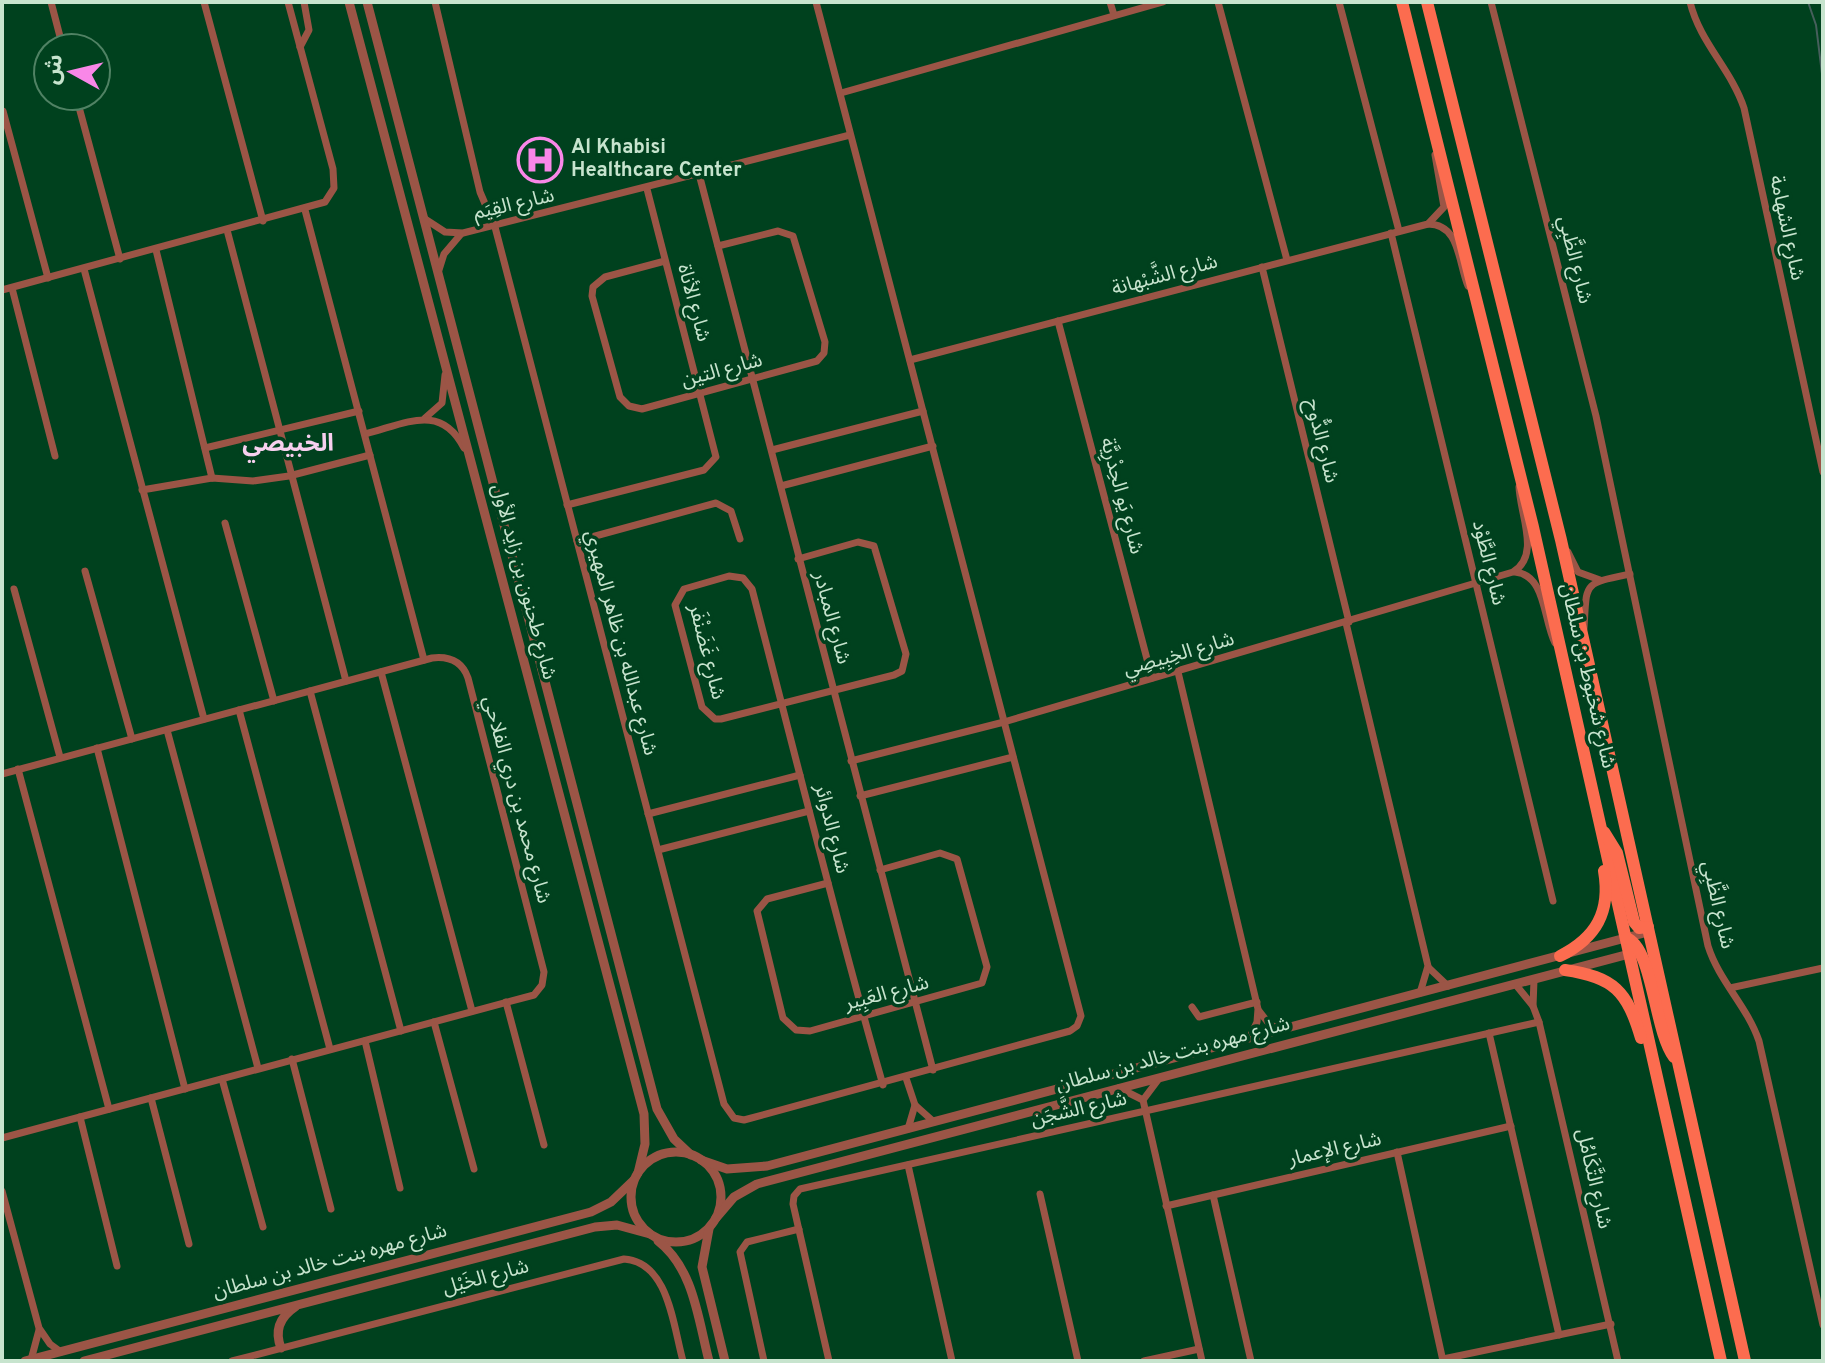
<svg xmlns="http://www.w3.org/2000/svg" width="1825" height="1363" viewBox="0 0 1825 1363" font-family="Overpass,'Noto Sans Arabic',sans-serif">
<rect width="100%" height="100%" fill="#00411e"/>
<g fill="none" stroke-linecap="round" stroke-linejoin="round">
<path stroke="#465f5c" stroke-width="2" d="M 1808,2 L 1816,25 L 1823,82"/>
<g stroke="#9b5546" stroke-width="7">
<path d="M 51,2 L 63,48"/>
<path d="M 204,2 L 263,221"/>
<path d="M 435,2 L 480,192 L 495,227 L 724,1104 L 734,1118 L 744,1120 L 1070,1031 L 1077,1026 L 1081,1016 L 816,2"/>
<path d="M 1110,2 L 1114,15"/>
<path d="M 1218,2 L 1287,260"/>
<path d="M 1339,2 L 1399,231"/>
<path d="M 1491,2 L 1596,416 L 1708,946 C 1719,981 1747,1006 1759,1041 L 1823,1325"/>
<path d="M 1690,2 C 1700,43 1731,69 1744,108 L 1823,472"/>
<path d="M 300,47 L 309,30 L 304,2"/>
<path d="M 841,93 L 1163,2"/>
<path d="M 76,96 L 120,259"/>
<path d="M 3,111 L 48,278"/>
<path d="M 699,174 L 933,1070"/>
<path d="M 305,210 L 424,660"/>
<path d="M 425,219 L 445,232 L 463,233 L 850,135"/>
<path d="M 1428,224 C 1460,224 1458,262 1468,286"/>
<path d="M 227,230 L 346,681"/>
<path d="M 1391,233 L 1553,901"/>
<path d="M 156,250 L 212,478"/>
<path d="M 665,261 L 605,277 L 593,287 L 592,296 L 620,397 L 629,406 L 642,409 L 817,361 L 824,353 L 825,342 L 793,236 L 778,231 L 718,246"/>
<path d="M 1262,267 L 1349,622"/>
<path d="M 84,269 L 204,719"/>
<path d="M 439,270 L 444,254 L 461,234"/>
<path d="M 12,288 L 55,456"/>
<path d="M 2,290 L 325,202 L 334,188 L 333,169 L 288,2"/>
<path d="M 1058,321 L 1152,678"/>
<path d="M 910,360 L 1428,224 L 1444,207 L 1435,155"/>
<path d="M 425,418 L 442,403 L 445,375"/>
<path d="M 365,434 C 405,424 441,402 464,448"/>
<path d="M 205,448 L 359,411"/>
<path d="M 772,450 L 923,411"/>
<path d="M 781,486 L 933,446"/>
<path d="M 142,490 L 212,478 L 253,481 L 289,476 L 370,455"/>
<path d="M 567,505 L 704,470 L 716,457 L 647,189"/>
<path d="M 225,523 L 274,701"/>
<path d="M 577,541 L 716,503 L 731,511 L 740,539"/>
<path d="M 1568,552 L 1578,572 L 1600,580"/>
<path d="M 798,559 L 858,542 L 874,546 L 906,654 L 902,671 L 894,675 L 721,719 L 715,719 L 702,707 L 675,605 L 684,589 L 729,576 L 743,578 L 752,589 C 795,754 836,921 883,1085"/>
<path d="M 85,571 L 132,739"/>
<path d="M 1515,572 C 1546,575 1543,619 1555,643"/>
<path d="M 14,589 L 60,757"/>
<path d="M 1346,623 L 1428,966 L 1420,993"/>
<path d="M 1584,628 C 1587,582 1582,584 1630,574"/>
<path d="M 381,672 L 472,1011"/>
<path d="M 1178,672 L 1258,1009 L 1257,1022 L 1250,1037"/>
<path d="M 310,691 L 401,1031"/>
<path d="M 239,710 L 330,1049"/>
<path d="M 167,730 L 258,1068"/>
<path d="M 97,748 L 185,1089"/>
<path d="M 851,761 L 1004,722 L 1513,572 C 1541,555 1520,515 1519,487"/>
<path d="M 18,769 L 109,1109"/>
<path d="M 2,774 L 432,658 C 449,656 462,661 468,678 L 544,972 L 542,985 L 534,995 L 2,1138"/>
<path d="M 860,796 L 1013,757"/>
<path d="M 648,814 L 800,775"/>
<path d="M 658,850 L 809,811"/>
<path d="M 828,883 L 767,899 L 757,911 L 783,1018 L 796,1030 L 810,1031 L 982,983 L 987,967 L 957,859 L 940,853 L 880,870"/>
<path d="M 1429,968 L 1448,986"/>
<path d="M 1516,985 L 1533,1006 L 1539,1022 L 1618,1361"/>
<path d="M 1730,988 L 1823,968"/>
<path d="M 506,1002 L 544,1145"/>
<path d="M 1533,1006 L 1534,980"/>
<path d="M 1192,1007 L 1199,1017 L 1257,1002"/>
<path d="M 1259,1011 L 1270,1025 L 1282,1029"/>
<path d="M 434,1022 L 474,1169"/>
<path d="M 1489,1033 L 1559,1335"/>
<path d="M 365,1041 L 400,1188"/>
<path d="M 292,1059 L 331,1209"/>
<path d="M 906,1078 L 915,1105 L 934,1122"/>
<path d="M 222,1079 L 263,1227"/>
<path d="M 1158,1080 L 1143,1100 L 1202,1361"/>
<path d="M 1119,1088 L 1143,1100"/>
<path d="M 151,1098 L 189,1244"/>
<path d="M 80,1117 L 117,1266"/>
<path d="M 908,1129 L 915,1105"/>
<path d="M 1397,1152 L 1443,1361"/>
<path d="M 908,1165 L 952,1361"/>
<path d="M 2,1191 L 39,1328 L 50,1344 L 61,1352"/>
<path d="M 1040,1194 L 1078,1361"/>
<path d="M 1213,1195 L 1251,1361"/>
<path d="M 1166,1206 L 1511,1126"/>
<path d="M 1443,1359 L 1611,1324"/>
<path d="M 31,1360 L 39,1330"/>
<path d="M 232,1361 L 624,1259 C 669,1262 673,1326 683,1361"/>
<path d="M 764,1361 L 740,1252 L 747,1242 L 799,1229"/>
<path d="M 829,1361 L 793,1204 L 794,1196 L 800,1189 L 1539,1022"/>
<path d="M 1144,1361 L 1199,1349"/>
</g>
<g stroke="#9b5546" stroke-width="9">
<path d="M 349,2 L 644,1114 L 645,1144 L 638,1173"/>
<path d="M 367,2 L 657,1109 L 674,1139 L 691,1155"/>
<circle cx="676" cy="1197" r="45"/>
<path d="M 701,1160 L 727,1169 L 767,1166 L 1648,932"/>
<path d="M 716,1218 L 734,1197 L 757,1184 L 1633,953"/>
<path d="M 709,1229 L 702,1267 L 725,1361"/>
<path d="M 658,1241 C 694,1269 698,1319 709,1361"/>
<path d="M 281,1348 C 274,1330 280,1317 295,1307"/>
<path d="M 25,1361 L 591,1212 L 611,1202 L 634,1180"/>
<path d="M 84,1361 L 595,1227 L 617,1225 L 650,1234"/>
</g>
<g stroke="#fc6c4f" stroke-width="12">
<path d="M 1402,2 L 1533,527 L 1721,1361"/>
<path d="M 1427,2 L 1561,540 L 1745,1361"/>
<path d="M 1604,832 L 1617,853 L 1634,922 L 1639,928 L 1648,927"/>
<path d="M 1626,938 C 1653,947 1654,1031 1674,1057"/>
<path d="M 1560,956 C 1596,938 1611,912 1604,871"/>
<path d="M 1565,970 C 1614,977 1627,991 1641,1038"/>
</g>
</g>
<defs>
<g id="hospital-ring" transform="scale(2.3)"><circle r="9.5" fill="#00411e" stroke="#f987e8" stroke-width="1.5"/><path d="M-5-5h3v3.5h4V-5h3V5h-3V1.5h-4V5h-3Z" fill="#f987e8"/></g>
</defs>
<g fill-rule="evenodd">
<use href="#hospital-ring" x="540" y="160"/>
</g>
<g text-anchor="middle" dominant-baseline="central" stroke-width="7" stroke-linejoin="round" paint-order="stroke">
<g font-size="20" font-weight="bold" fill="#c7e4ce" stroke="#00411e" text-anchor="start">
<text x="571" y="148">Al Khabisi<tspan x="571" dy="23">Healthcare Center</tspan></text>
</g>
<g font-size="20" fill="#c7e4ce" stroke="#00411e">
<text transform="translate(514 205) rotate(-13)">شارع القِيَم</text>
<text transform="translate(1786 228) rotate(78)">شارع الشهامة</text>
<text transform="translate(1574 260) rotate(76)">شارع الظَّبِي</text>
<text transform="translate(1165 276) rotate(-15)">شارع الشَّبْهانة</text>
<text transform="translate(693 303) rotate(75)">شارع الأناة</text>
<text transform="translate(722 371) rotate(-15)">شارع التين</text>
<text transform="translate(1321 441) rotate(76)">شارع الدُّوح</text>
<text transform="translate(1121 496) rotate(75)">شارع يَو الحِدْرِيَّة</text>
<text transform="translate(1488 563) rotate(76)">شارع الطَّوْد</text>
<text transform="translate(523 582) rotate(75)">شارع طحنون بن زايد الأول</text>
<text transform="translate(831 618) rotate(75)">شارع المبادر</text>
<text transform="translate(620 643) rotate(75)">شارع عبدالله بن ظاهر المهيري</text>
<text transform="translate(706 652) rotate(76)">شارع غَضَنْفَر</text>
<text transform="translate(1179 655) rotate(-16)">شارع الخِبِيصِي</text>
<text transform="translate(1587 676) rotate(77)">شارع شخبوط بن سلطان</text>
<text transform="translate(516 800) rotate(75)">شارع محمد بن دري الفلاحي</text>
<text transform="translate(831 829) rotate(76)">شارع الدوائر</text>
<text transform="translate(1717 905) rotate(77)">شارع الظَّبِي</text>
<text transform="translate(887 994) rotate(-15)">شارع العَبِير</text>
<text transform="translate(1173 1055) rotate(-15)">شارع مهره بنت خالد بن سلطان</text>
<text transform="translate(1079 1110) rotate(-13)">شارع الشَّجَن</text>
<text transform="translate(1335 1150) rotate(-13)">شارع الإعمار</text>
<text transform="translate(1593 1179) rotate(77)">شارع التَّكَامُل</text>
<text transform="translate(330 1262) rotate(-15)">شارع مهره بنت خالد بن سلطان</text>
<text transform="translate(486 1278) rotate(-15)">شارع الخَيْل</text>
</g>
<g font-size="24" font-weight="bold" fill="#f7d0ef" stroke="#00411e">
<text x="288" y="445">الخبيصي</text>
</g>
</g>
<rect width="1825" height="1363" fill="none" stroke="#c7e4ce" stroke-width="8"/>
<g transform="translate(72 72) rotate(278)"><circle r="38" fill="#00411e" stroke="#508264" stroke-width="2"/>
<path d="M0-6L14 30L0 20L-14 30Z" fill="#f987e8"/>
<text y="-12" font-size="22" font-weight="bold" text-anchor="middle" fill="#c7e4ce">ش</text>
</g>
</svg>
